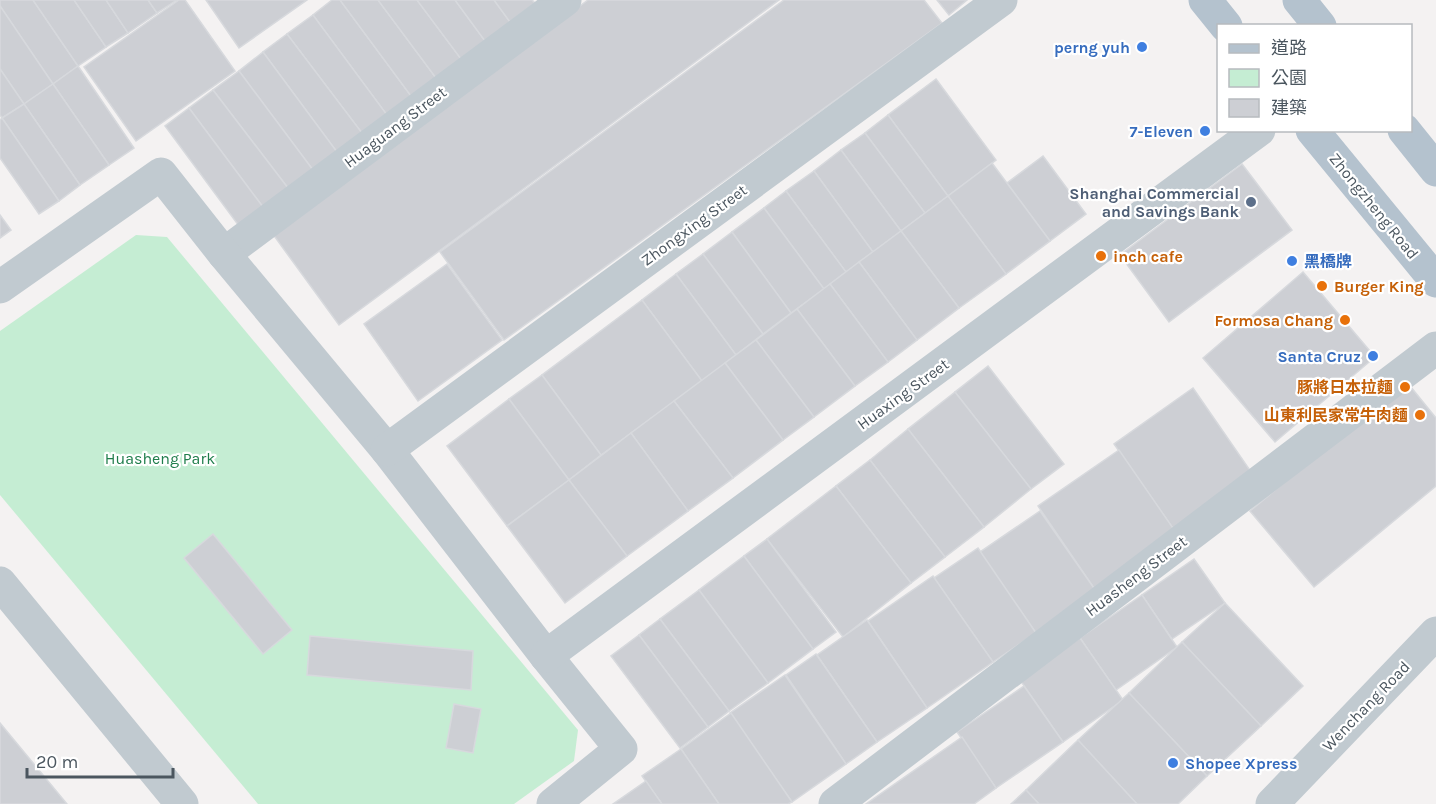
<svg xmlns="http://www.w3.org/2000/svg" width="1436" height="804" viewBox="0 0 1436 804" font-family="Karla,'Noto Sans TC',sans-serif">
<rect width="100%" height="100%" fill="#f4f2f2"/>
<path fill="#c5edd3" d="M 136,235 L 167,237 L 578,730 L 574,761 L 514,804 L 258,804 L 0,495 L 0,331 Z"/>
<g fill="#cdcfd4" stroke="#d7d9dd" stroke-width="1.5">
<path d="M 0,0 L 33,0 L 78,66 L 53,84 L 0,6 Z"/>
<path d="M 33,0 L 74,0 L 106,47 L 78,66 Z"/>
<path d="M 74,0 L 106,0 L 128,33 L 106,47 Z"/>
<path d="M 106,0 L 148,0 L 157,13 L 128,33 Z"/>
<path d="M 148,0 L 177,0 L 157,13 Z"/>
<path d="M 179,0 L 185,0 L 235,71 L 136,141 L 84,67 Z"/>
<path d="M 206,0 L 307,0 L 239,48 Z"/>
<path d="M 332,0 L 340,0 L 411,96 L 387,115 L 313,15 Z"/>
<path d="M 340,0 L 378,0 L 436,78 L 411,96 Z"/>
<path d="M 378,0 L 417,0 L 461,59 L 436,78 Z"/>
<path d="M 417,0 L 455,0 L 485,41 L 461,59 Z"/>
<path d="M 455,0 L 494,0 L 510,22 L 485,41 Z"/>
<path d="M 494,0 L 532,0 L 535,3 L 510,22 Z"/>
<path d="M 588,0 L 779,0 L 339,325 L 272,233 Z"/>
<path d="M 784,0 L 924,0 L 942,23 L 504,340 L 440,252 Z"/>
<path d="M 937,0 L 967,0 L 949,15 Z"/>
<path d="M 0,6 L 53,84 L 24,104 L 0,69 Z"/>
<path d="M 313,15 L 387,115 L 362,133 L 287,34 Z"/>
<path d="M 287,34 L 362,133 L 337,152 L 263,52 Z"/>
<path d="M 263,52 L 337,152 L 313,170 L 239,71 Z"/>
<path d="M 78,66 L 134,148 L 109,165 L 53,84 Z"/>
<path d="M 0,69 L 24,104 L 2,118 L 0,115 Z"/>
<path d="M 239,71 L 313,170 L 288,188 L 213,90 Z"/>
<path d="M 936,79 L 996,160 L 948,196 L 888,115 Z"/>
<path d="M 53,84 L 109,165 L 80,185 L 24,104 Z"/>
<path d="M 213,90 L 288,188 L 263,207 L 189,108 Z"/>
<path d="M 24,104 L 80,185 L 59,201 L 2,118 Z"/>
<path d="M 189,108 L 263,207 L 239,226 L 165,126 Z"/>
<path d="M 888,115 L 948,196 L 925,213 L 865,133 Z"/>
<path d="M 2,118 L 59,201 L 39,214 L 0,158 L 0,120 Z"/>
<path d="M 865,133 L 925,213 L 901,231 L 841,150 Z"/>
<path d="M 841,150 L 901,231 L 873,252 L 814,171 Z"/>
<path d="M 1043,156 L 1086,214 L 1050,241 L 1007,183 Z"/>
<path d="M 992,163 L 1050,241 L 1006,274 L 948,196 Z"/>
<path d="M 1242,164 L 1292,230 L 1169,322 L 1120,255 Z"/>
<path d="M 814,171 L 873,252 L 846,272 L 786,191 Z"/>
<path d="M 786,191 L 846,272 L 824,289 L 764,208 Z"/>
<path d="M 948,196 L 1006,274 L 959,308 L 901,231 Z"/>
<path d="M 764,208 L 824,289 L 791,313 L 732,232 Z"/>
<path d="M 0,215 L 11,230 L 0,238 Z"/>
<path d="M 901,231 L 959,308 L 917,340 L 859,262 Z"/>
<path d="M 732,232 L 791,313 L 763,334 L 703,254 Z"/>
<path d="M 703,254 L 763,334 L 736,355 L 676,274 Z"/>
<path d="M 859,262 L 917,340 L 888,362 L 830,284 Z"/>
<path d="M 447,264 L 502,340 L 418,401 L 364,324 Z"/>
<path d="M 1303,272 L 1375,357 L 1275,442 L 1203,358 Z"/>
<path d="M 676,274 L 736,355 L 702,381 L 642,300 Z"/>
<path d="M 830,284 L 888,362 L 855,386 L 797,309 Z"/>
<path d="M 642,300 L 702,381 L 601,455 L 542,375 Z"/>
<path d="M 797,309 L 855,386 L 814,417 L 756,340 Z"/>
<path d="M 756,340 L 814,417 L 783,440 L 725,363 Z"/>
<path d="M 725,363 L 783,440 L 733,478 L 674,401 Z"/>
<path d="M 988,366 L 1064,464 L 1031,489 L 955,392 Z"/>
<path d="M 542,375 L 601,455 L 569,480 L 509,399 Z"/>
<path d="M 1406,381 L 1436,418 L 1436,486 L 1314,587 L 1250,511 Z"/>
<path d="M 1193,388 L 1256,479 L 1177,534 L 1114,444 Z"/>
<path d="M 955,392 L 1031,489 L 984,527 L 908,429 Z"/>
<path d="M 509,399 L 569,480 L 507,526 L 447,446 Z"/>
<path d="M 674,401 L 733,478 L 688,511 L 631,433 Z"/>
<path d="M 908,429 L 984,527 L 945,557 L 870,460 Z"/>
<path d="M 631,433 L 688,511 L 627,556 L 569,480 Z"/>
<path d="M 1119,450 L 1177,534 L 1096,591 L 1038,506 Z"/>
<path d="M 870,460 L 945,557 L 911,583 L 836,486 Z"/>
<path d="M 569,480 L 627,556 L 565,603 L 507,526 Z"/>
<path d="M 836,486 L 911,583 L 843,637 L 767,539 Z"/>
<path d="M 1040,511 L 1096,591 L 1036,633 L 980,552 Z"/>
<path d="M 213,534 L 292,630 L 263,654 L 184,558 Z"/>
<path d="M 767,539 L 836,632 L 813,649 L 744,556 Z"/>
<path d="M 978,548 L 1036,633 L 993,662 L 934,578 Z"/>
<path d="M 744,556 L 813,649 L 768,683 L 699,590 Z"/>
<path d="M 1194,559 L 1225,603 L 1172,639 L 1142,595 Z"/>
<path d="M 933,576 L 993,662 L 927,708 L 868,621 Z"/>
<path d="M 699,590 L 768,683 L 729,711 L 660,619 Z"/>
<path d="M 1142,595 L 1177,647 L 1116,690 L 1080,638 Z"/>
<path d="M 1225,603 L 1303,686 L 1261,726 L 1182,642 Z"/>
<path d="M 660,619 L 729,711 L 708,727 L 639,635 Z"/>
<path d="M 867,620 L 927,708 L 877,742 L 817,655 Z"/>
<path d="M 639,635 L 708,727 L 680,748 L 611,656 Z"/>
<path d="M 310,636 L 473,651 L 471,690 L 307,675 Z"/>
<path d="M 1080,638 L 1123,700 L 1063,742 L 1020,680 Z"/>
<path d="M 1182,642 L 1261,726 L 1207,776 L 1129,693 Z"/>
<path d="M 816,654 L 877,742 L 846,764 L 786,675 Z"/>
<path d="M 785,675 L 846,764 L 792,802 L 730,713 Z"/>
<path d="M 1024,686 L 1063,742 L 996,788 L 957,732 Z"/>
<path d="M 1129,693 L 1207,776 L 1178,804 L 1137,804 L 1078,740 Z"/>
<path d="M 454,704 L 481,709 L 473,753 L 446,748 Z"/>
<path d="M 731,713 L 792,802 L 788,804 L 719,804 L 681,749 Z"/>
<path d="M 0,723 L 67,804 L 0,804 Z"/>
<path d="M 962,737 L 996,788 L 974,804 L 866,804 Z"/>
<path d="M 1078,740 L 1137,804 L 1039,804 L 1026,790 Z"/>
<path d="M 681,749 L 719,804 L 662,804 L 642,776 Z"/>
<path d="M 646,781 L 662,804 L 613,804 Z"/>
<path d="M 1026,790 L 1039,804 L 1011,804 Z"/>
</g>
<g fill="none" stroke-linecap="round" stroke-linejoin="round">
<g stroke="#c1cad0" stroke-width="33">
<path d="M 224,254 L 565,0"/>
<path d="M 0,287 L 161,174 L 224,254 L 387,450 L 546,656 L 621,749 L 553,804"/>
<path d="M 387,450 L 1001,0"/>
<path d="M 0,583 L 182,804"/>
<path d="M 546,656 L 1259,130"/>
<path d="M 835,804 L 1436,348"/>
<path d="M 1272,804 L 1436,633"/>
</g>
<g stroke="#b4c2ce" stroke-width="33">
<path d="M 1205,0 L 1226,26"/>
<path d="M 1299,0 L 1320,26"/>
<path d="M 1312,130 L 1436,281"/>
<path d="M 1404,130 L 1436,170"/>
</g>
</g>
<g fill="#3f7fe0" stroke="#fff" stroke-width="2">
<circle cx="1142" cy="47" r="6"/>
<circle cx="1205" cy="131" r="6"/>
<circle cx="1292" cy="261" r="6"/>
<circle cx="1373" cy="356" r="6"/>
<circle cx="1173" cy="763" r="6"/>
</g>
<circle fill="#5c6f8a" stroke="#fff" stroke-width="2" cx="1251" cy="202" r="6"/>
<g fill="#e8710a" stroke="#fff" stroke-width="2">
<circle cx="1101" cy="256" r="6"/>
<circle cx="1322" cy="286" r="6"/>
<circle cx="1345" cy="320" r="6"/>
<circle cx="1405" cy="387" r="6"/>
<circle cx="1420" cy="415" r="6"/>
</g>
<g text-anchor="middle" dominant-baseline="central" stroke-width="4.5" stroke-linejoin="round" paint-order="stroke">
<g font-size="16" font-weight="bold" fill="#366cbe" stroke="#fff" text-anchor="end">
<text x="1130" y="47">perng yuh</text>
<text x="1193" y="131">7-Eleven</text>
<text x="1304" y="261" text-anchor="start">黑橋牌</text>
<text x="1361" y="356">Santa Cruz</text>
<text x="1185" y="763" text-anchor="start">Shopee Xpress</text>
</g>
<g font-size="16" fill="#4b565f" stroke="#fff">
<text transform="translate(395 127) rotate(-37)">Huaguang Street</text>
<text transform="translate(1374 206) rotate(51)">Zhongzheng Road</text>
<text transform="translate(694 225) rotate(-36)">Zhongxing Street</text>
<text transform="translate(903 394) rotate(-36)">Huaxing Street</text>
<text transform="translate(1136 576) rotate(-37)">Huasheng Street</text>
<text transform="translate(1366 706) rotate(-46)">Wenchang Road</text>
</g>
<g font-size="16" font-weight="bold" fill="#4e5e75" stroke="#fff" text-anchor="end">
<text x="1239" y="193">Shanghai Commercial<tspan x="1239" dy="18">and Savings Bank</tspan></text>
</g>
<g font-size="16" font-weight="bold" fill="#c56008" stroke="#fff" text-anchor="end">
<text x="1113" y="256" text-anchor="start">inch cafe</text>
<text x="1334" y="286" text-anchor="start">Burger King</text>
<text x="1333" y="320">Formosa Chang</text>
<text x="1393" y="387">豚將日本拉麵</text>
<text x="1408" y="415">山東利民家常牛肉麵</text>
</g>
<g font-size="16" fill="#1f7d4b" stroke="#fff">
<text x="160" y="458">Huasheng Park</text>
</g>
</g>
<rect x="1217" y="24" width="195" height="108" fill="#ffffff" stroke="#b7bbbf" stroke-width="1.5"/>
<rect x="1229" y="44" width="30" height="9" fill="#b4c2ce" stroke="#b7bbbf" stroke-width="1.5"/>
<text x="1271" y="54" font-size="18" fill="#4b565f">道路</text>
<rect x="1229" y="69" width="30" height="18" fill="#c5edd3" stroke="#b7bbbf" stroke-width="1.5"/>
<text x="1271" y="84" font-size="18" fill="#4b565f">公園</text>
<rect x="1229" y="99" width="30" height="18" fill="#cdcfd4" stroke="#b7bbbf" stroke-width="1.5"/>
<text x="1271" y="114" font-size="18" fill="#4b565f">建築</text>
<path d="M27 768v9h146v-9" fill="none" stroke="#4b565f" stroke-width="3"/>
<text x="36" y="768" font-size="18" fill="#4b565f" stroke="#ffffff" stroke-width="4.5" paint-order="stroke">20 m</text>
</svg>
